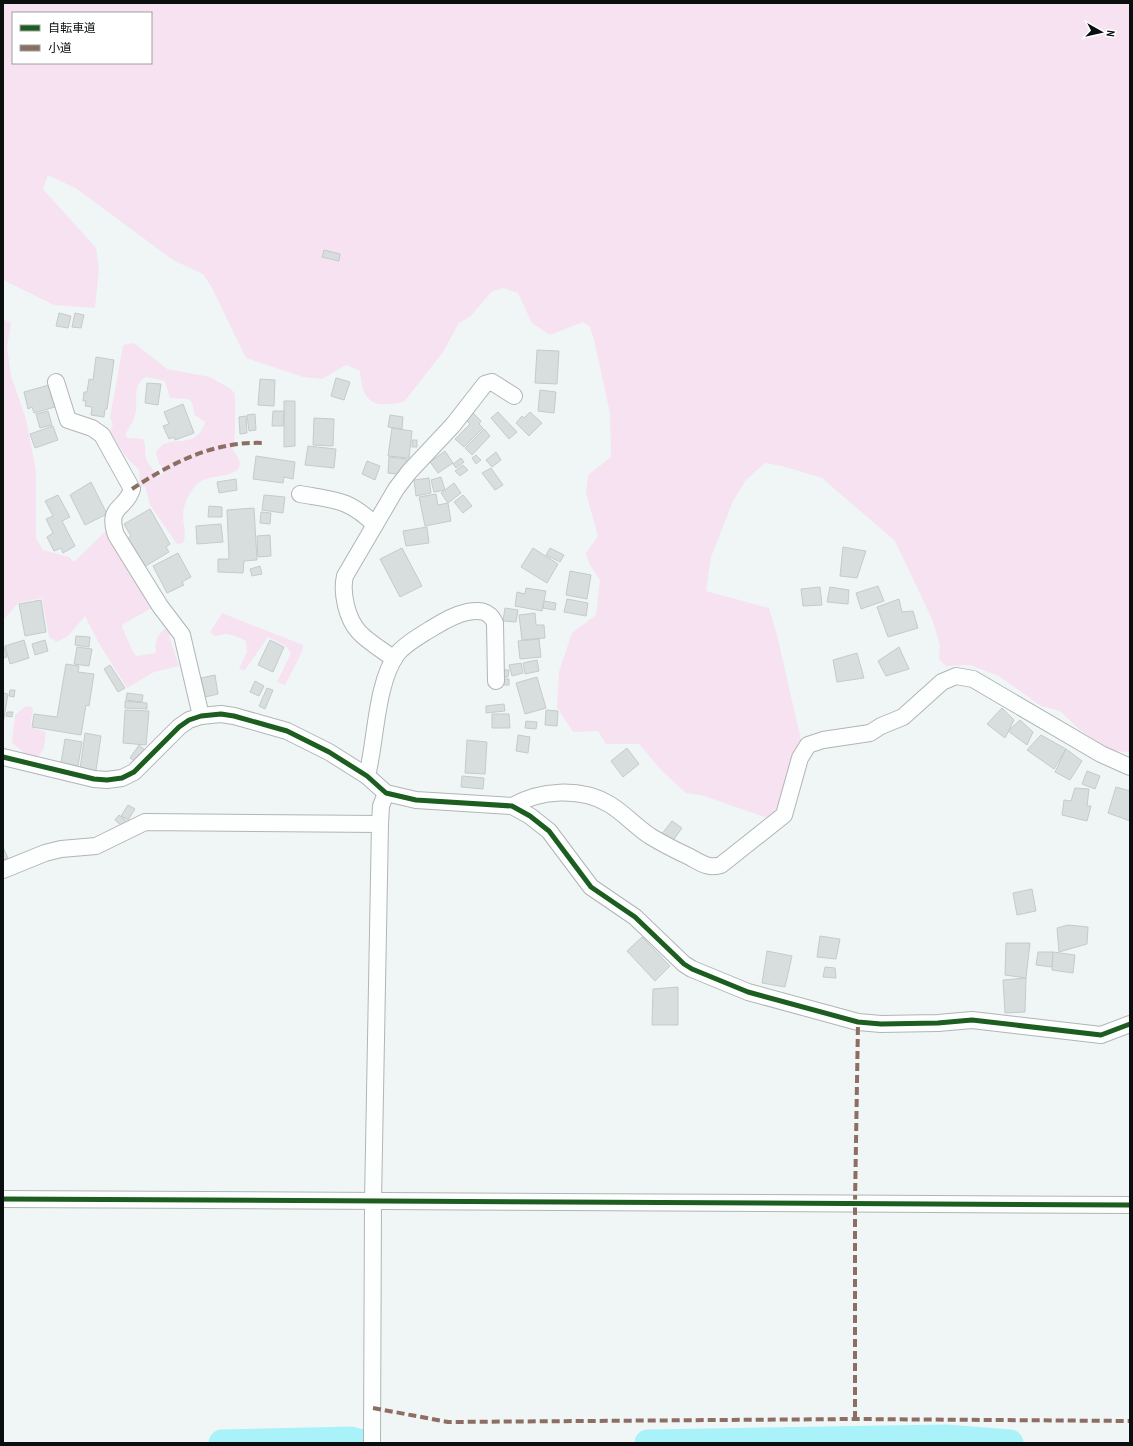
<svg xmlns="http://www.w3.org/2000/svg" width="1133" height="1446" viewBox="0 0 1133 1446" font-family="'PT Sans Narrow','Noto Sans JP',sans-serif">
<rect width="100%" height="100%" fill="#f0f6f6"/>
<g fill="#f6e2f1" fill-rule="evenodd">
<path d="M 3,3 L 1130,3 L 1130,752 L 1110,751 L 1079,729 L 1060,711 L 1041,706 L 999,676 L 970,665 L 946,666 L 939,659 L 940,645 L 932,619 L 895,541 L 822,478 L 782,466 L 765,463 L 746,480 L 733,501 L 711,557 L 706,591 L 769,608 L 777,635 L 801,740 L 787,798 L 768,818 L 701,795 L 686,793 L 663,772 L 639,744 L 606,744 L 598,731 L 573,732 L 557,707 L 559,672 L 572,633 L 596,615 L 600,580 L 590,565 L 586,553 L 598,536 L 586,493 L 588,475 L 611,457 L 610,413 L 594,340 L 590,327 L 583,322 L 550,335 L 532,323 L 518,293 L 503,288 L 491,292 L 471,316 L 459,323 L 443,352 L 404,402 C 373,408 363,404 360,371 L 346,365 L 322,379 L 303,377 L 246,358 L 212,288 L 203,274 L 173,260 L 77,189 L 48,175 L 43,189 L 96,248 L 99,269 L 95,308 L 54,305 L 3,280 ZM 13,13 L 151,13 L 151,63 L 13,63 Z"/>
<path d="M 3,319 L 11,323 L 7,347 L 11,376 L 26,419 L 36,471 L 36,538 L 43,550 L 69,557 L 74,562 L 107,530 L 154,607 L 123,624 L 122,627 L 134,654 L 137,656 L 156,653 C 154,641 158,633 168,627 L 172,632 L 169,636 L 179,666 L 154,672 L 127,688 L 100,645 L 85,616 L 68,636 L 57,642 L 49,637 L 42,598 L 18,603 L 3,620 Z"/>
<path d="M 134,343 L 167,369 L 210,377 L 231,389 L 235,394 L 235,433 L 233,450 C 257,481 210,472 198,483 C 190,490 183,505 183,515 C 183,525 187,534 183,543 L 177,544 L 150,505 L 145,486 L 140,487 L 139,470 L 126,457 L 110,432 L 113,424 L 110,418 L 111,412 L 123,345 ZM 146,377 L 165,381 L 170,398 L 188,399 L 192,403 L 195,415 L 205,422 C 196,454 167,430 156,453 L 159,464 L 166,471 L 157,478 C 155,470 148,465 146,458 C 144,451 147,446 143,439 L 128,438 L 125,435 C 128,429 132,424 134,418 C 140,404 130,386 146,377 Z"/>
<path d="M 222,613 L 303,645 L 302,652 L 285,685 L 277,682 L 291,653 L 286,646 L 268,637 L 245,670 L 239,669 L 247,652 L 246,641 C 241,638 232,634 225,634 C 218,635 215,638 210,632 Z"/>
<path d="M 26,706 L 32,707 L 33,710 L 30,727 L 46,732 L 44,748 L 38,757 C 22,755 23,751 12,743 L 15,715 Z"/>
</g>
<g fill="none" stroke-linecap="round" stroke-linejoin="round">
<g stroke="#a9f2fa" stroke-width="27">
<path d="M 222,1443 L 351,1440 L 362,1443"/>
<path d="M 648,1443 L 946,1438 L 1010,1443"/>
</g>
</g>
<g fill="#d8dddd" stroke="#c5cacb">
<path d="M 324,250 L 340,254 L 339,261 L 322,257 Z"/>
<path d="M 59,313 L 71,316 L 68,328 L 56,326 Z"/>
<path d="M 75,313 L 84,315 L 81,328 L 72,327 Z"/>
<path d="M 537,350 L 559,351 L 557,384 L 535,383 Z"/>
<path d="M 96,357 L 114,360 L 107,409 L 105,409 L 104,417 L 91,415 L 92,407 L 85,406 L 86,401 L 83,401 L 84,392 L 87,392 L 89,379 L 93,380 Z"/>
<path d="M 336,378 L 350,382 L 344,400 L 331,396 Z"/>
<path d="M 260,379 L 275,380 L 274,406 L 258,405 Z"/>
<path d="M 147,383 L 161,384 L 158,405 L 145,403 Z"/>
<path d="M 49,385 L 55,407 L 34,413 L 32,407 L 28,409 L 24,392 Z"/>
<path d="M 540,390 L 556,392 L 554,413 L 538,411 Z"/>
<path d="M 284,401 L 295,401 L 295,446 L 284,447 Z"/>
<path d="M 183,404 L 194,433 L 175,440 L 174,437 L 169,439 L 163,426 L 169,424 L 164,412 Z"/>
<path d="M 48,411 L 52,425 L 40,428 L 36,414 Z"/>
<path d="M 273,411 L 284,411 L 283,426 L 272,426 Z"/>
<path d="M 471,411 L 481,421 L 479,424 L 483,428 L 464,447 L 455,439 L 470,424 L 464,418 Z"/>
<path d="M 498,412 L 517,432 L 509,439 L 491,418 Z"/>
<path d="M 530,412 L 542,423 L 529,436 L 516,423 L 522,416 L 524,418 Z"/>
<path d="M 255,414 L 256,430 L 249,431 L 247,415 Z"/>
<path d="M 390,415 L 403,417 L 402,429 L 388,427 Z"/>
<path d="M 246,416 L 247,433 L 240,434 L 239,417 Z"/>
<path d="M 314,418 L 334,419 L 333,446 L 313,445 Z"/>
<path d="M 53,426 L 58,440 L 35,448 L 30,434 Z"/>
<path d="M 392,428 L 412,431 L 409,458 L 388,456 Z"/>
<path d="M 484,429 L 490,436 L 472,455 L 465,448 Z"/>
<rect x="412" y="440" width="5" height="7"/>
<path d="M 308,446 L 336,449 L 334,468 L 305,465 Z"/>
<path d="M 445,451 L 453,463 L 438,473 L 430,462 Z"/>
<path d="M 496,452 L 501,460 L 492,467 L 486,460 Z"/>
<path d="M 476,455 L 481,460 L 476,464 L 472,458 Z"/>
<path d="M 256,456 L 295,462 L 293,479 L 284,477 L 283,483 L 253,479 Z"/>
<path d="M 389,457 L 407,459 L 405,475 L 388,473 Z"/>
<path d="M 461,458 L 464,462 L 456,468 L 453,464 Z"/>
<path d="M 367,461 L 380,466 L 375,480 L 362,474 Z"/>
<path d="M 463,465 L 468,470 L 460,476 L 455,471 Z"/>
<path d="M 491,468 L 503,485 L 495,490 L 482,473 Z"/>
<path d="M 441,477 L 445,490 L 434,492 L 431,480 Z"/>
<path d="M 429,478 L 431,493 L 416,496 L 414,480 Z"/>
<path d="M 236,479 L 237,490 L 219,493 L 217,482 Z"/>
<path d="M 91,482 L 107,514 L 85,525 L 70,495 Z"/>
<path d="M 454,483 L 461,493 L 448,503 L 441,493 Z"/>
<path d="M 436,494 L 438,505 L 448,503 L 451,521 L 425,526 L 419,497 Z"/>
<path d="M 58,495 L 70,517 L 62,521 L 75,546 L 63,553 L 61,548 L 54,551 L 47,537 L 53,533 L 46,519 L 53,516 L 45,501 Z"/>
<path d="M 264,495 L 285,497 L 283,513 L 262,510 Z"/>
<path d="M 463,495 L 472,506 L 463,513 L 454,502 Z"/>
<path d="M 209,506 L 222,507 L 222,517 L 208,517 Z"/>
<path d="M 254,508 L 257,560 L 244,561 L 243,573 L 218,572 L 218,559 L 229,559 L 227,510 Z"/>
<path d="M 150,509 L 170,544 L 166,547 L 169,552 L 144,567 L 127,539 L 131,536 L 124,524 Z"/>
<path d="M 261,512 L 271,513 L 270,524 L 260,523 Z"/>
<path d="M 221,524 L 223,542 L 197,544 L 196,526 Z"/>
<path d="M 427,527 L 429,543 L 406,546 L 403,531 Z"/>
<path d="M 270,535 L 271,556 L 258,557 L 257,536 Z"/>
<path d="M 843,547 L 866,551 L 857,578 L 840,576 Z"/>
<path d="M 402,548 L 422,586 L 400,597 L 380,559 Z"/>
<path d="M 533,548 L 558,564 L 547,583 L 521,567 Z"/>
<path d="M 550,548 L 564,555 L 560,562 L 546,555 Z"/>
<path d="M 178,553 L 191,577 L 182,582 L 184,585 L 167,593 L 153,566 Z"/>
<path d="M 260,566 L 262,574 L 252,576 L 250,569 Z"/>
<path d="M 570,571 L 591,575 L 587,599 L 566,595 Z"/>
<path d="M 878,586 L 884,601 L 861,609 L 856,593 Z"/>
<path d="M 820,587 L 822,605 L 803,606 L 801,589 Z"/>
<path d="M 830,587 L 849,590 L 848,604 L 827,602 Z"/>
<path d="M 526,588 L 546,591 L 542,611 L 515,606 L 517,592 L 525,594 Z"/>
<path d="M 567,599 L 588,603 L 586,616 L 564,612 Z"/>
<path d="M 899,599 L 902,612 L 913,611 L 918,628 L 888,637 L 877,607 Z"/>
<path d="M 41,600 L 46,632 L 25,636 L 19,604 Z"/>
<path d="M 544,601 L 556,603 L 555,610 L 543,608 Z"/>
<path d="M 505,608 L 518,610 L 516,622 L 503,621 Z"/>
<path d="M 535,613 L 536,625 L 544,625 L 545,638 L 522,640 L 519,615 Z"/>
<path d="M 76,636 L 90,637 L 89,647 L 75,645 Z"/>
<path d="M 539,639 L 541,657 L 520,659 L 518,641 Z"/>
<path d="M 24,640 L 29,658 L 10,664 L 5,646 Z"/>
<path d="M 45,640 L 48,651 L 35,655 L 32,644 Z"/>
<path d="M 270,640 L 284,647 L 273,672 L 258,665 Z"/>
<path d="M 3,644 L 7,657 L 3,658 Z"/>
<path d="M 77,647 L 92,649 L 89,666 L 74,664 Z"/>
<path d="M 899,647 L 909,669 L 886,676 L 878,661 Z"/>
<path d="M 857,653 L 864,678 L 837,682 L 833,660 Z"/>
<path d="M 537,660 L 539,671 L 525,674 L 523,663 Z"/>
<path d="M 521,663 L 523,673 L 512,676 L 509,665 Z"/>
<path d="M 66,664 L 79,666 L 78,672 L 94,674 L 89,706 L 86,705 L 81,735 L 32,727 L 34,714 L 57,717 Z"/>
<path d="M 110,665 L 125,688 L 118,692 L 104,669 Z"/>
<path d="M 502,670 L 509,670 L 508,677 L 501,677 Z"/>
<path d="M 215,675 L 218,694 L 205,697 L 201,678 Z"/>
<path d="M 537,677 L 546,708 L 525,714 L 516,683 Z"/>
<rect x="501" y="679" width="8" height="6"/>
<path d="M 255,681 L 264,686 L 259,696 L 250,692 Z"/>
<path d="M 267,688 L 273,690 L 265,709 L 259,706 Z"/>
<path d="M 10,690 L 15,690 L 14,697 L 9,696 Z"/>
<path d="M 3,693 L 8,694 L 3,724 Z"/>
<path d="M 127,693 L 143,695 L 142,702 L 126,700 Z"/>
<path d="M 125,701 L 147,703 L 147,709 L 125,708 Z"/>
<path d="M 504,704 L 505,711 L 486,713 L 486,706 Z"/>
<path d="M 1002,708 L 1014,720 L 1005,738 L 987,724 Z"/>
<path d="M 125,710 L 149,711 L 146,745 L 123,743 Z"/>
<path d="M 546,710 L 558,711 L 557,726 L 545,725 Z"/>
<path d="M 7,712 L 13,712 L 12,717 L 6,716 Z"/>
<path d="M 492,714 L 509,714 L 510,728 L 492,728 Z"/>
<path d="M 1020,720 L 1033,732 L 1027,745 L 1008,731 Z"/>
<path d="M 526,721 L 537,722 L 536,729 L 525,728 Z"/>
<path d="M 85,733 L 101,736 L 96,771 L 80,769 Z"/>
<path d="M 518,735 L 530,737 L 528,753 L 516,751 Z"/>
<path d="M 1041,735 L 1066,749 L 1054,769 L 1027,750 Z"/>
<path d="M 65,739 L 82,742 L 78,766 L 61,763 Z"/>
<path d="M 467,740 L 487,742 L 485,774 L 465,773 Z"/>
<path d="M 139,745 L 145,750 L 136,762 L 130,758 Z"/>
<path d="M 627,748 L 639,764 L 623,777 L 611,761 Z"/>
<path d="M 1066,749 L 1082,761 L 1070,780 L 1055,772 Z"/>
<path d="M 1087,771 L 1100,776 L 1095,789 L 1082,784 Z"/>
<path d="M 462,776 L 484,778 L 483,789 L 461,787 Z"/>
<path d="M 1116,787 L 1130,791 L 1130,821 L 1108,813 Z"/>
<path d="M 1075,788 L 1089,789 L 1087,806 L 1091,806 L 1087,821 L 1062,815 L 1064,800 L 1071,801 Z"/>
<path d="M 128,805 L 135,809 L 128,820 L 121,816 Z"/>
<path d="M 119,815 L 126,821 L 122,826 L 115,820 Z"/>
<path d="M 672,821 L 682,828 L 672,842 L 661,835 Z"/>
<path d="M 3,847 L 8,858 L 3,860 Z"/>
<path d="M 1032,889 L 1036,911 L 1017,915 L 1013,893 Z"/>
<path d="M 1068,925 L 1088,927 L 1087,944 L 1059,952 L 1057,928 Z"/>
<path d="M 820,936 L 840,939 L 836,959 L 817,957 Z"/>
<path d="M 642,937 L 670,966 L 655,981 L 627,951 Z"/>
<path d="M 1006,943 L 1030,943 L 1026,978 L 1005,975 Z"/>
<path d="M 767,951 L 792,956 L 785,987 L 762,983 Z"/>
<path d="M 1038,952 L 1053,952 L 1052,967 L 1036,965 Z"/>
<path d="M 1053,952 L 1075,955 L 1073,973 L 1052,970 Z"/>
<path d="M 825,967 L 835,968 L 836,978 L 823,977 Z"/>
<path d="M 1026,978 L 1025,1012 L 1005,1013 L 1003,980 Z"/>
<path d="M 678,987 L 678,1025 L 652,1025 L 653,989 Z"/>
</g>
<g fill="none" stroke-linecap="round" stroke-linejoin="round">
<g stroke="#b0b5b5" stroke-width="18">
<g id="minor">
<path d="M 56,382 L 68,420 L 92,428 L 102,435 L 132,489 C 126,510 106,505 116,535 L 160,606 L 182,635 L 201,716"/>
<path d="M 300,494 C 335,500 349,499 375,525"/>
<path d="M 394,659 C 384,651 368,642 359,632 C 347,619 341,593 345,576 L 396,489 L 409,472 L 453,425 L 485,384 L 492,382 L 514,396"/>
<path d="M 3,757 L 94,779 L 107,780 L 122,778 L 134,772 L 179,727 L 189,720 L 201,716 L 221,714 L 234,716 L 287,731 L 329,752 L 367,776 L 386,793 L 416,800 L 512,806 L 530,816 L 549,831 L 591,887 L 635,917 L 684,964 L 692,969 L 748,992 L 858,1022 L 881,1024 L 938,1023 L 972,1020 L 1101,1035 L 1130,1024"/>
<path d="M 367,776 C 376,740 376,683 397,654 C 405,644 418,637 429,630 C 441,623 453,615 467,612 C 480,610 489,610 495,623 L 496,681"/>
<path d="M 512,806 C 540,790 580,787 609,804 C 624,813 635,826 650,836 C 663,844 677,851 690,857 C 701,863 709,869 721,865 L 784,815 L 800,758 L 808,745 L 823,740 L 870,733 L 881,726 L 903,717 L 942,682 L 956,676 L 973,679 L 1101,754 L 1130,767"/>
<path d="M 3,870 L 45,853 L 61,849 L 96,846 L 145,822 L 380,824"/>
<path d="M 3,1199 L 1130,1205"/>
<path d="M 372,1443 L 373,1201 L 380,824 L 381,806 L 386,793"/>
</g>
</g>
<use href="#minor" stroke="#fdfefe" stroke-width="16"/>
<g stroke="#8d6e63" stroke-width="4" stroke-dasharray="8 4" stroke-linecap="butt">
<path d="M 132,489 C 171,463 214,441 263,443"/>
<path d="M 373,1408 L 448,1422 L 855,1419 L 1130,1421"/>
<path d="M 855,1419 L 855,1203 L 858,1022"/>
</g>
<g stroke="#fff" stroke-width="8">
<g id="cycleway">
<path d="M 3,757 L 94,779 L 107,780 L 122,778 L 134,772 L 179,727 L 189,720 L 201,716 L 221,714 L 234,716 L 287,731 L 329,752 L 367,776 L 386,793 L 416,800 L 512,806 L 530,816 L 549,831 L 591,887 L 635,917 L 684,964 L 692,969 L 748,992 L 858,1022 L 881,1024 L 938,1023 L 972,1020 L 1101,1035 L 1130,1024"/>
<path d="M 3,1199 L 1130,1205"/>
</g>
</g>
<use href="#cycleway" stroke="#1b5e20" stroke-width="5"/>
</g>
<rect width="1133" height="1446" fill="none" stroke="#0a0e0f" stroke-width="8"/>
<rect x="12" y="12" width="140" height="52" fill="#ffffff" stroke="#9d9f9f"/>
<rect x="20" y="25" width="20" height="6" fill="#1b5e20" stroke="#9d9f9f"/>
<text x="48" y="32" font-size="12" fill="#0a0e0f">自転車道</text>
<rect x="20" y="45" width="20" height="6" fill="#8d6e63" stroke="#9d9f9f"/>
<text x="48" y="52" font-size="12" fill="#0a0e0f">小道</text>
<g transform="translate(1101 32) rotate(98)" stroke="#ffffff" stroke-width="3" paint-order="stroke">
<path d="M0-3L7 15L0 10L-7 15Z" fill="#0a0e0f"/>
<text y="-6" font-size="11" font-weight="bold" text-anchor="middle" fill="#0a0e0f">N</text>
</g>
</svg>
